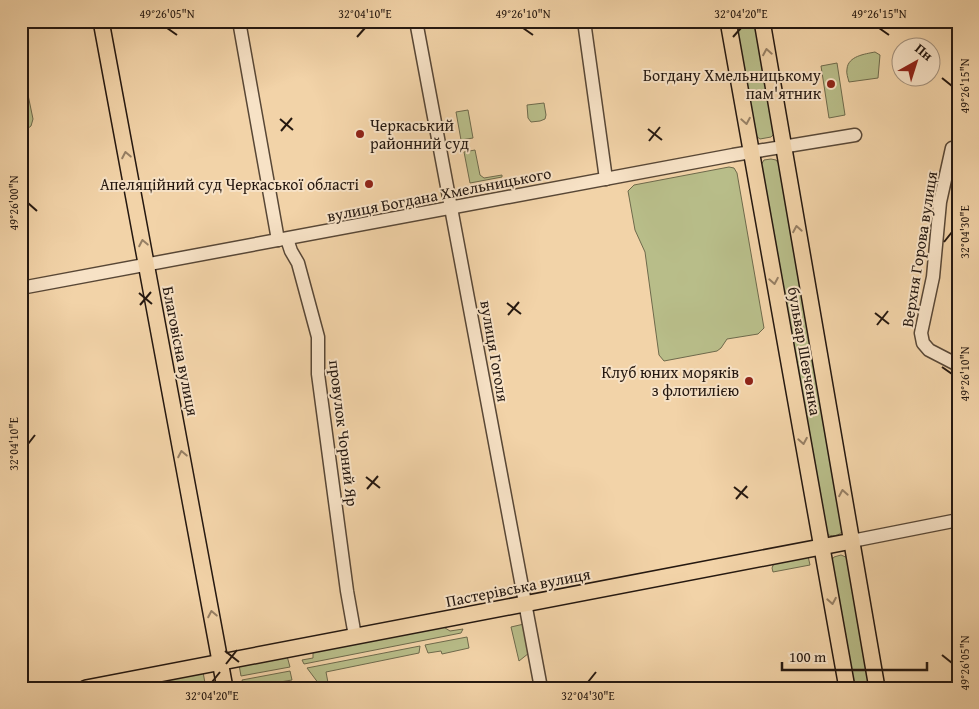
<svg xmlns="http://www.w3.org/2000/svg" width="979" height="709" viewBox="0 0 979 709" font-family="'Gentium Book Plus',serif">
<rect width="100%" height="100%" fill="#f2d3a8"/>
<filter id="stains"><feTurbulence type="fractalNoise" baseFrequency=".004" numOctaves="4"/><feColorMatrix values="0 0 0 0 .2 0 0 0 0 .09 0 0 0 0 .02 0 0 0 .5 -.17"/></filter>
<radialGradient id="worn" r=".72"><stop offset=".6" stop-color="#630" stop-opacity="0"/><stop offset="1" stop-color="#630" stop-opacity=".3"/></radialGradient>
<g fill="#b8bd89" stroke="#6e6a4c">
<path d="M 735,21 L 755,21 L 775,133 L 771,137 L 760,139 L 756,136 Z"/>
<path d="M 875,52 L 880,55 L 878,78 L 849,82 C 848,78 846,73 847,69 C 848,56 865,54 875,52 Z"/>
<path d="M 837,63 L 845,115 L 829,118 L 821,66 Z"/>
<path d="M 27,90 L 33,119 L 31,126 L 27,129 L 21,125 L 21,91 Z"/>
<path d="M 544,103 L 546,115 L 545,119 L 540,121 L 531,122 L 528,118 L 527,105 Z"/>
<path d="M 468,110 L 473,138 L 461,140 L 456,112 Z"/>
<path d="M 475,150 L 480,175 L 484,178 L 502,175 L 502,177 L 470,183 L 464,152 Z"/>
<path d="M 771,159 L 776,160 L 779,164 L 843,530 C 840,536 831,538 826,533 L 761,165 L 764,160 Z"/>
<path d="M 729,167 L 734,168 L 737,173 L 764,328 L 758,334 L 727,339 L 721,348 L 717,351 L 664,361 L 659,355 L 645,252 L 635,230 L 628,191 L 634,185 Z"/>
<path d="M 841,555 L 848,558 L 871,688 L 853,688 L 831,561 L 834,557 Z"/>
<path d="M 808,556 L 810,565 L 773,572 L 772,568 L 774,563 Z"/>
<path d="M 524,624 L 529,653 L 519,661 L 511,627 Z"/>
<path d="M 442,626 L 450,631 L 463,629 L 461,633 L 304,664 L 302,660 L 313,658 L 313,651 Z"/>
<path d="M 467,637 L 469,648 L 442,654 L 441,651 L 428,653 L 425,645 Z"/>
<path d="M 420,646 L 419,653 L 326,672 L 329,688 L 322,688 L 307,668 Z"/>
<path d="M 287,656 L 290,667 L 241,676 L 239,665 Z"/>
<path d="M 290,671 L 292,680 L 268,684 L 268,688 L 244,688 L 242,680 Z"/>
<path d="M 203,672 L 205,683 L 178,688 L 122,688 Z"/>
</g>
<g fill="none" stroke-linecap="round" stroke-linejoin="round">
<g stroke="#584736" stroke-width="15">
<g id="minor">
<path d="M 239,21 L 278,240"/>
<path d="M 416,21 L 541,688"/>
<path d="M 584,21 L 606,179"/>
<path d="M 952,148 L 940,202 L 933,277 L 921,333 L 923,343 L 929,350 L 958,365"/>
<path d="M 287,239 L 291,251 L 298,263 L 318,337 L 318,374 L 347,591 L 355,636"/>
<path d="M 21,288 L 733,155 L 855,135"/>
<path d="M 852,541 L 958,520"/>
</g>
</g>
<g stroke="#251810" stroke-width="18">
<g id="major">
<path d="M 101,21 L 225,688"/>
<path d="M 728,21 L 847,688"/>
<path d="M 762,21 L 877,688"/>
<path d="M 86,688 L 852,541"/>
</g>
</g>
<use href="#minor" stroke="#f7e2c6" stroke-width="12"/>
<use href="#major" stroke="#f2d3a8" stroke-width="15"/>
</g>
<defs><path id="oneway-chevron" d="M-2-3.5L2.5 0L-2 3.5" fill="none" stroke-width="1.6" stroke-linecap="round" stroke-linejoin="round" transform="scale(1.25)"/></defs>
<g stroke="#967f64">
<use href="#oneway-chevron" transform="translate(767 52) rotate(-100)"/>
<use href="#oneway-chevron" transform="translate(746 121) rotate(80)"/>
<use href="#oneway-chevron" transform="translate(126 155) rotate(-101)"/>
<use href="#oneway-chevron" transform="translate(797 229) rotate(-100)"/>
<use href="#oneway-chevron" transform="translate(143 243) rotate(-101)"/>
<use href="#oneway-chevron" transform="translate(774 281) rotate(80)"/>
<use href="#oneway-chevron" transform="translate(803 441) rotate(80)"/>
<use href="#oneway-chevron" transform="translate(182 454) rotate(-101)"/>
<use href="#oneway-chevron" transform="translate(843 493) rotate(-100)"/>
<use href="#oneway-chevron" transform="translate(832 601) rotate(80)"/>
<use href="#oneway-chevron" transform="translate(212 614) rotate(-101)"/>
</g>
<path fill="none" stroke="#251810" stroke-width="2" d="M 167,28 L 177,35M 523,28 L 533,35M 879,28 L 889,35M 357,37 L 365,28M 733,37 L 741,28M 942,78 L 952,86M 280,119 L 293,130M 648,129 L 662,140M 281,131 L 292,118M 649,141 L 660,127M 28,203 L 37,211M 944,242 L 952,232M 139,293 L 152,304M 507,303 L 521,314M 140,305 L 151,292M 875,313 L 889,324M 508,315 L 519,302M 877,325 L 888,311M 942,367 L 952,374M 28,444 L 35,435M 366,477 L 380,488M 734,487 L 748,498M 367,489 L 378,476M 736,499 L 747,486M 225,651 L 239,662M 942,655 L 952,663M 226,664 L 237,650M 212,682 L 220,672M 588,682 L 596,672"/>
<g fill="#8f2418" stroke="#f7e2c6" stroke-width="2">
<circle cx="831" cy="84" r="5"/>
<circle cx="360" cy="134" r="5"/>
<circle cx="369" cy="184" r="5"/>
<circle cx="749" cy="381" r="5"/>
</g>
<g text-anchor="middle" dominant-baseline="central" stroke-width="4" stroke-linejoin="round" paint-order="stroke">
<g font-size="16" fill="#251810" stroke="#f7e2c6" text-anchor="end">
<text x="821" y="75">Богдану Хмельницькому<tspan x="821" dy="18">пам'ятник</tspan></text>
<text x="370" y="125" text-anchor="start">Черкаський<tspan x="370" dy="18">районний суд</tspan></text>
<text x="359" y="184">Апеляційний суд Черкаської області</text>
<text x="739" y="372">Клуб юних моряків<tspan x="739" dy="18">з флотилією</tspan></text>
</g>
<g font-size="16" fill="#251810" stroke="#f7e2c6">
<text transform="translate(439 194) rotate(-11)">вулиця Богдана Хмельницького</text>
<text transform="translate(919 249) rotate(-81)">Верхня Горова вулиця</text>
<text transform="translate(181 351) rotate(79)">Благовісна вулиця</text>
<text transform="translate(495 351) rotate(80)">вулиця Гоголя</text>
<text transform="translate(805 351) rotate(80)">бульвар Шевченка</text>
<text transform="translate(344 433) rotate(83)">провулок Чорний Яр</text>
<text transform="translate(518 587) rotate(-11)">Пастерівська вулиця</text>
</g>
</g>
<rect width="979" height="709" fill="none" stroke="#f2d3a8" stroke-width="55"/>
<g transform="translate(916 62) rotate(39)"><circle r="24" fill="#f7e2c6" stroke="#a3917d"/>
<path d="M0-4L9 19L0 12L-9 19Z" fill="#8f2418"/>
<text y="-8" font-size="14" font-weight="bold" text-anchor="middle" fill="#251810">Пн</text>
</g>
<path d="M782 662v8h145v-8" fill="none" stroke="#251810" stroke-width="2.5"/>
<text x="789" y="662" font-size="15" fill="#251810" stroke="#f7e2c6" stroke-width="4" paint-order="stroke">100 m</text>
<rect x="28" y="28" width="924" height="654" fill="none" stroke="#251810" stroke-width="2"/>
<g font-size="12" text-anchor="middle" fill="#251810">
<text x="167" y="18">49°26'05"N</text>
<text x="365" y="18">32°04'10"E</text>
<text x="523" y="18">49°26'10"N</text>
<text x="741" y="18">32°04'20"E</text>
<text x="879" y="18">49°26'15"N</text>
<text transform="translate(965 86) rotate(-90)" y="4">49°26'15"N</text>
<text transform="translate(14 203) rotate(-90)" y="4">49°26'00"N</text>
<text transform="translate(965 232) rotate(-90)" y="4">32°04'30"E</text>
<text transform="translate(965 374) rotate(-90)" y="4">49°26'10"N</text>
<text transform="translate(14 444) rotate(-90)" y="4">32°04'10"E</text>
<text transform="translate(965 663) rotate(-90)" y="4">49°26'05"N</text>
<text x="212" y="700">32°04'20"E</text>
<text x="588" y="700">32°04'30"E</text>
</g>
<rect width="100%" height="100%" filter="url(#stains)"/>
<rect width="100%" height="100%" fill="url(#worn)"/>
</svg>
